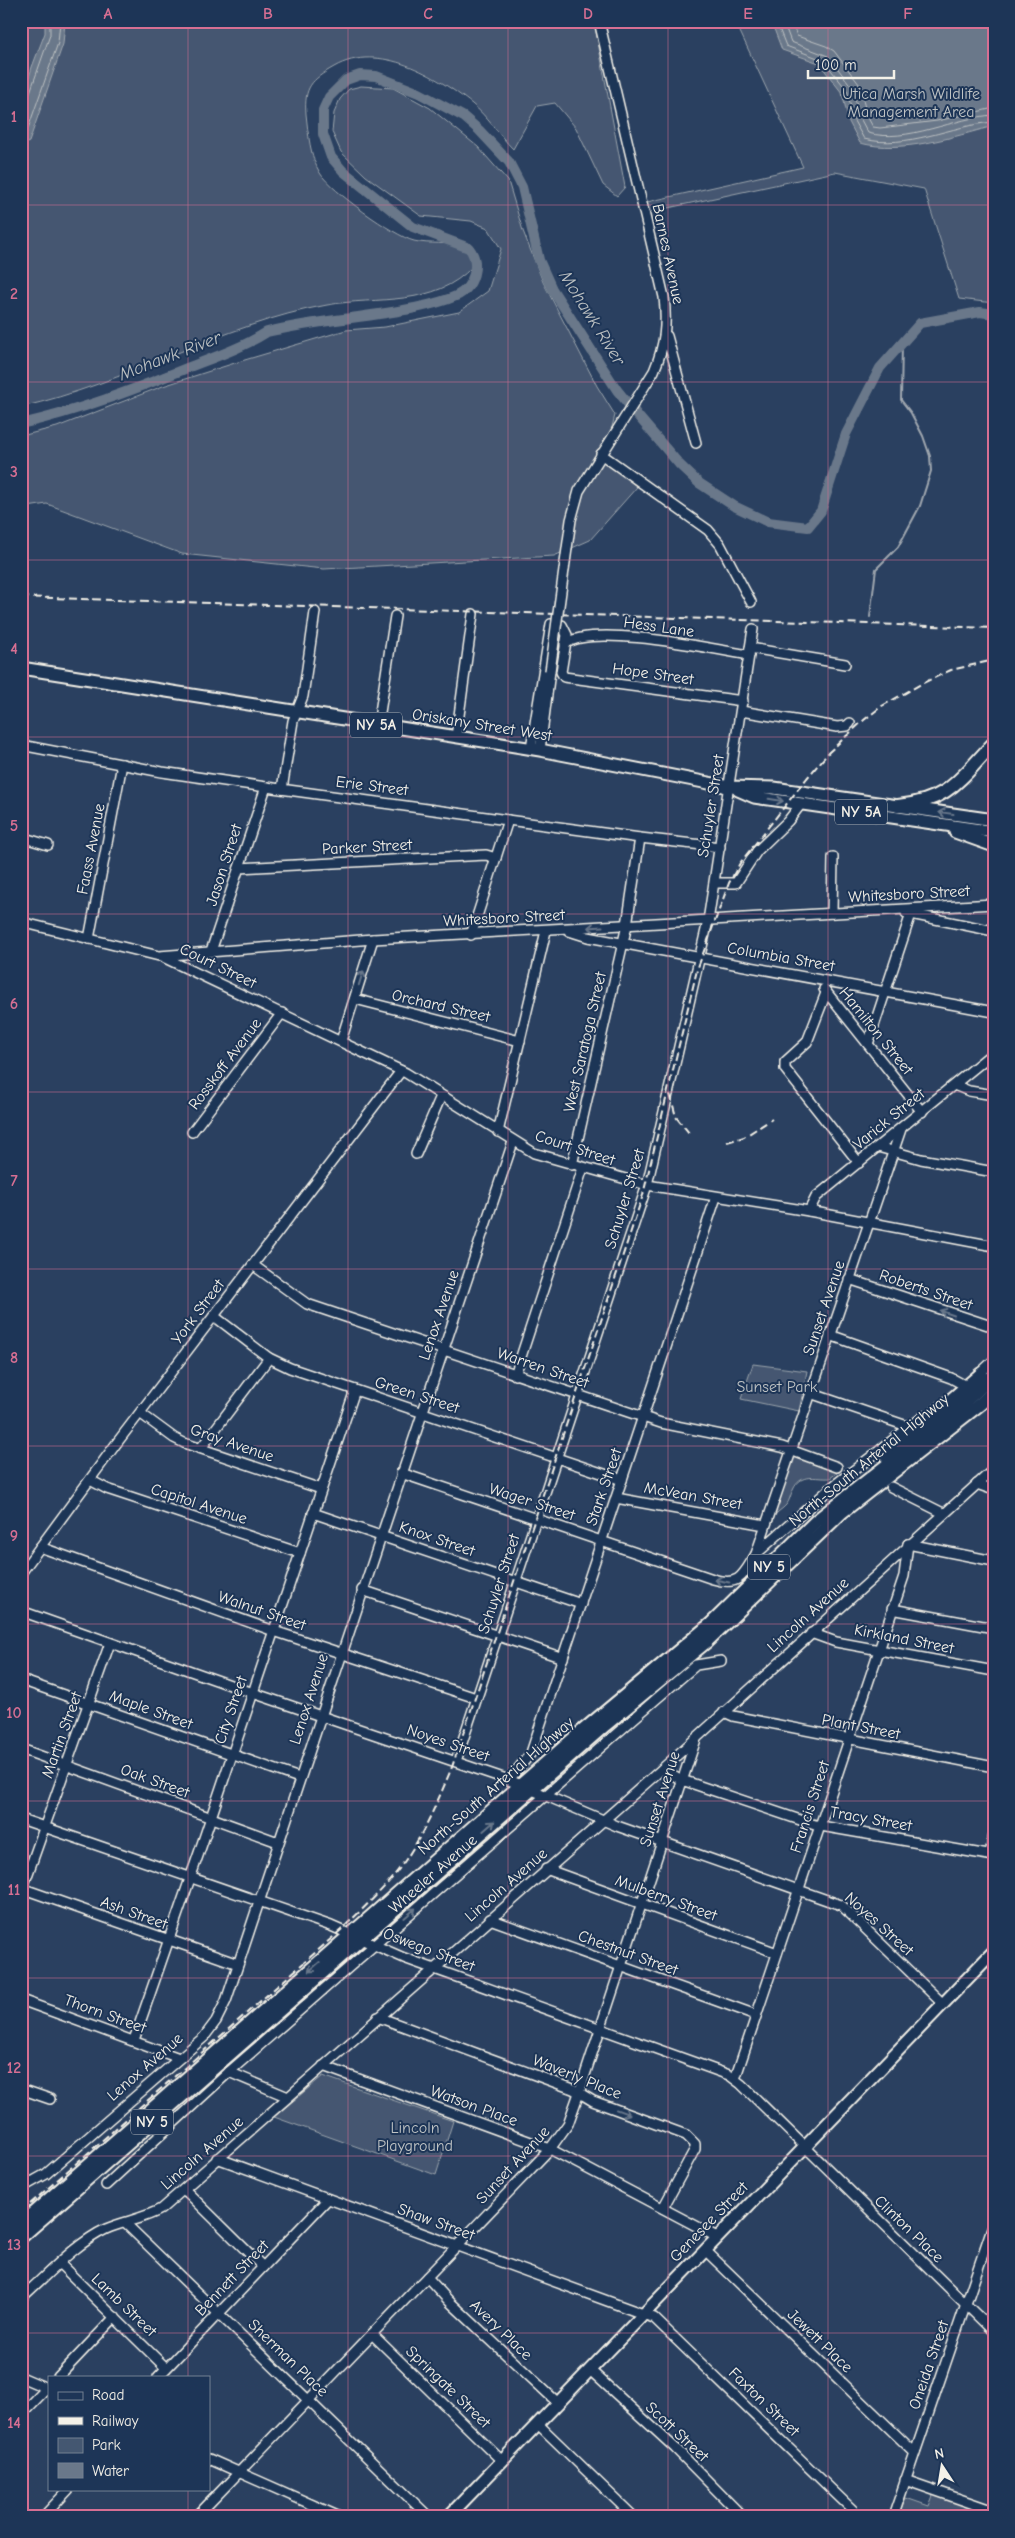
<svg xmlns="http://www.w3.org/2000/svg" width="1015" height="2538" viewBox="0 0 1015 2538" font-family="'Comic Neue',sans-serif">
<rect width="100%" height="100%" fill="#2a4060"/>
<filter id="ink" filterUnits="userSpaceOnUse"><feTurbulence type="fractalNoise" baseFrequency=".02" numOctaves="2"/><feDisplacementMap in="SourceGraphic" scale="10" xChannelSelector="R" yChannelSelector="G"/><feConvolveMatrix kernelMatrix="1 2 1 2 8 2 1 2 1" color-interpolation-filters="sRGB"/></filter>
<g filter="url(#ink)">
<g fill="#445771" stroke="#9ca4ac">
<path d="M 21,21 L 594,21 L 625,187 L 617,196 L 603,185 L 576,128 L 555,103 L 537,106 L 513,149 C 499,135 487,116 472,104 C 437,76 379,41 334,67 C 311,80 304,87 306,114 C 308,132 310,157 320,173 C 331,191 394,236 414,241 C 430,245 447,241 463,247 C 470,250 472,258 473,266 C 435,308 377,296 327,305 C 222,324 125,384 21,407 Z"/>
<path d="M 735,21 L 994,21 L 994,303 L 959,299 L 924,189 L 835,172 L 640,214 L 638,204 L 803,167 Z"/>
<path d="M 361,86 L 393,88 L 430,108 L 478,147 L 508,181 L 523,231 L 543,282 L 597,386 L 615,415 L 604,459 L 637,487 L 590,540 L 554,556 L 324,569 L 182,554 L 47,504 L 21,508 L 21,436 L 57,427 L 163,386 L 238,362 L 346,330 L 385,327 L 459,312 L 488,291 L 501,249 L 488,228 L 471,221 L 421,216 L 366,176 L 341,152 L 332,132 L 334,113 L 340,99 L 349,89 Z"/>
<path d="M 753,1364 L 807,1371 L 799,1411 L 741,1399 Z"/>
<path d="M 794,1456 L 836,1470 L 837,1473 L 830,1478 C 815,1479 801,1472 793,1490 C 790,1495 790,1501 786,1505 C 781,1511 774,1512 773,1522 L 769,1521 Z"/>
<path d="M 323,2076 L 453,2121 L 436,2175 L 274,2117 Z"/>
<path d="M 934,2493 L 994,2514 L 994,2517 L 906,2517 L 899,2514 L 906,2498 L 929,2506 Z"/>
</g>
<g fill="#6a788a" stroke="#a1a8b0">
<path d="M 45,21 L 65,21 L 63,44 L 29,142 L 23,145 L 21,105 L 32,67 L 45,33 Z"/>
<path d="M 771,21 L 994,21 L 994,126 C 952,137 902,154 860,143 L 849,122 L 842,93 L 819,63 L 782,50 Z"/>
</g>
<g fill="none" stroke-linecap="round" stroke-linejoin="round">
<g stroke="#bdc1c2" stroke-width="1">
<path d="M 776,21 L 786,46 L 823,60 L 847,90 L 854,121 L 864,139 C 907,150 951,125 994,122"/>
<path d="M 783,21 L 791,42 L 828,56 L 852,87 L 860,118 L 868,133 C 907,144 955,117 994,115"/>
<path d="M 791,21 L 797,36 L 826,46 L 834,51 L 859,84 L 867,116 L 873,127 L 880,128 L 937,121 L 994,108"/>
<path d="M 21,102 L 28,98 L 50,35 L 50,21"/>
<path d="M 21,140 L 25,137 L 58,43 L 60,21"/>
</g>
<path stroke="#a1a8b0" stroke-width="2" d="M 870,617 L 876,569 L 898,547 L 920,506 L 931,471 L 930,456 L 923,436 L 911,413 L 901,400 L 902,343"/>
<path stroke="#6a788a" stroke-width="10" d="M 21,424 C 78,411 133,390 187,368 C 215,357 242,348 267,332 C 316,320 366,318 415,308 C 429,305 443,302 456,296 C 474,288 481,263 469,248 L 413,227 L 343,171 L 331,157 L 323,134 L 323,110 L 329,97 L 346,80 L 360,75 L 376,76 L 419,93 L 464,117 L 479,130 L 509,162 L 522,187 L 539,260 L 552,289 L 617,390 L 638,416 L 679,464 L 699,483 L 734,506 L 768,522 L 808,527 L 821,511 L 846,434 L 880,368 L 920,323 L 980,312 L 994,314"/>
<g stroke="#f4f1e8" stroke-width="12">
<g id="minor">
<path d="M 667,336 L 696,443"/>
<path d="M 601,454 L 708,530 L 720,544 L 751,602"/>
<path d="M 564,570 L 571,520 L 579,491 L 654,371 C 665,345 667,324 664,297 L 599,21"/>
<path d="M 565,644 C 593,623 712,649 749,655"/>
<path d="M 750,648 L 845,664"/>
<path d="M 741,711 L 837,727 L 847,726 L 850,723"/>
<path d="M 378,725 L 395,616"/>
<path d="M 456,737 L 473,614"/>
<path d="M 21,745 L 162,772 L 266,787 L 640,838 L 720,847"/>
<path d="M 531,748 L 551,624 L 562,625 L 567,635 L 561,672 L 564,677 L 743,701"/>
<path d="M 540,750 L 550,671"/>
<path d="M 282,789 L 293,721 L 303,696 L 315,612"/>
<path d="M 21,837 L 48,845"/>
<path d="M 239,868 L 486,855 L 496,858"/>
<path d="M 715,883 L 736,883 L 757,851 L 788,821 L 801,804"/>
<path d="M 832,913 L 833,857"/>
<path d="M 906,913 L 994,931"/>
<path d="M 21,922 L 159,956 L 373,939 L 994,904"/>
<path d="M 569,931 L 588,937 L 994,1012"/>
<path d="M 471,935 L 508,820"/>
<path d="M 89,939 L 122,764"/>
<path d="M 211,951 L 266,787"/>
<path d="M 165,958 L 406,1073 L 534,1153 L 647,1185 L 809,1211 L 994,1246"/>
<path d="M 824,989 L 922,1112"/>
<path d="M 826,993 L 807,1042 L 785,1062 L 785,1069 L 859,1163"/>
<path d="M 355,999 L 520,1041"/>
<path d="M 341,1041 L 373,939"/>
<path d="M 868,1044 L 911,914"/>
<path d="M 954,1085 L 969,1091 L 994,1095"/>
<path d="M 192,1132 L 282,1013"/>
<path d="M 498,1132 L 546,931"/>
<path d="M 878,1147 L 921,1159 L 994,1172"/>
<path d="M 416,1154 L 441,1096"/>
<path d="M 572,1165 L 627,925 L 640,838"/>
<path d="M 809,1211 L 816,1197 L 994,1052"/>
<path d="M 253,1265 L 307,1304 L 661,1423 L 782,1447 L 837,1467"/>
<path d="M 849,1279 L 994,1327"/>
<path d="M 214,1316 L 269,1358 L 290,1368 L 622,1480"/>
<path d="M 830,1335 L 951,1378 L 964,1385"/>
<path d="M 515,1375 L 583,1168"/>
<path d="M 976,1377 L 994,1360"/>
<path d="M 810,1393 L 910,1427"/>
<path d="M 140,1413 L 174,1438 L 184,1443 L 321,1489"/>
<path d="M 201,1448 L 269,1358"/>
<path d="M 401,1473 L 713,1579 C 740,1587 743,1575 756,1554 L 901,1129"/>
<path d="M 90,1480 L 107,1489 L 300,1553"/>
<path d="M 977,1484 L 994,1490"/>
<path d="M 891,1487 L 943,1513"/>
<path d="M 616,1498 L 765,1525"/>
<path d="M 313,1513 L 581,1604"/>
<path d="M 908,1544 L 994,1561"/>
<path d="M 40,1547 L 274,1631 L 476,1698"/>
<path d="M 756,1554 L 832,1487 L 924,1416"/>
<path d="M 21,1573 L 116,1444 L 401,1071"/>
<path d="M 362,1590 L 563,1658"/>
<path d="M 892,1609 L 994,1628"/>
<path d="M 21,1611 L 253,1693 L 509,1780 L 617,1826 L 841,1905 L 943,2004"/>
<path d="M 811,1633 L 836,1642 L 994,1671"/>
<path d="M 21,1680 L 299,1778"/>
<path d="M 724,1712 L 733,1716 L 994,1767"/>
<path d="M 21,1749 L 278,1842"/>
<path d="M 456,1761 L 647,1185 L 708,921 L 753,629"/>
<path d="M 662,1769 L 682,1780 L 815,1825 L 994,1856"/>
<path d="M 509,1780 L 531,1753 L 716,1197"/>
<path d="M 21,1819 L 331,1926 L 404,1958 L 729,2075 L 741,2084 L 994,2332"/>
<path d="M 990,1855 L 994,1833"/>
<path d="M 546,1869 L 777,1953"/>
<path d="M 21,1888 L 238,1964"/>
<path d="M 21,1893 L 110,1643"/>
<path d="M 490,1919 L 756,2015"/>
<path d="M 21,2000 L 179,2058"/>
<path d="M 378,2017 L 573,2089 L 593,2101 L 686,2135 L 695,2144 L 695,2149 L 663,2208"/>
<path d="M 134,2040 L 201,1847 L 355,1390"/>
<path d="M 323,2066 L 550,2149 L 717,2237"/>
<path d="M 229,2072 L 288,2097"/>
<path d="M 735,2079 L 904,1576 L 908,1544"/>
<path d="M 21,2089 L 50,2099"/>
<path d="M 217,2158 L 654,2318 L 860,2517"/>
<path d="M 106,2185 L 229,2072 L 655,1700 L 696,1665 L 721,1661"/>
<path d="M 21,2188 L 46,2174 L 204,2037 L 216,2021 L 226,2001 L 513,1142"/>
<path d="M 184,2189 L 263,2267"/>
<path d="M 125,2223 L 429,2517"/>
<path d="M 705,2250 L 914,2452"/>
<path d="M 60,2264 L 166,2368"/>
<path d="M 427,2277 L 450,2302 L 558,2403"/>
<path d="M 21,2298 C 46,2276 76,2243 106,2229 C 124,2221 144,2219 161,2209 L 662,1769 L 994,1469"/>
<path d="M 372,2334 L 502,2461"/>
<path d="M 590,2370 L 675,2448 L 743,2517"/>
<path d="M 21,2377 L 49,2389"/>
<path d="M 58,2377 L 115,2317"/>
<path d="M 158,2377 L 328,2199"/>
<path d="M 21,2415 L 49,2386"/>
<path d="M 538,2424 L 634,2517"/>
<path d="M 209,2459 L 340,2517"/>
<path d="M 905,2480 L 994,2511"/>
<path d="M 43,2517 L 69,2489"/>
<path d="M 196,2517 L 550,2149 L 568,2124 L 579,2093 L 696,1739"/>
<path d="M 893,2517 L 994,2222"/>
</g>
</g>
<g stroke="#f4f1e8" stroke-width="15">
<g id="major">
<path d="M 21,668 L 540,750 L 729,787 L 774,788 L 994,820"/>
<path d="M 738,790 L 754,797 L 994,832"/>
<path d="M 955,832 L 994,846"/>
<path d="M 448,2517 L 994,1951"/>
</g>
</g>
<g stroke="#f4f1e8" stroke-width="16">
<g id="highway">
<path d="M 898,806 C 950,801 960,778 994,743"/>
<path d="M 886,1456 L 981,1374"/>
<path d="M 21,2224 L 579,1734 L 711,1624 L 816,1521 L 947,1418 L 994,1375"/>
<path d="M 21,2237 L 605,1725 L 707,1641 L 842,1512 L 980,1404 L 994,1391"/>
</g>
</g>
<use href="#minor" stroke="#1d3557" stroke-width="9"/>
<use href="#major" stroke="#1d3557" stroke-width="11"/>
<use href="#highway" stroke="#1d3557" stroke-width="12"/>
<g stroke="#f4f1e8" stroke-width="2" stroke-dasharray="8 4" stroke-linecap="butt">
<path d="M 21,597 L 994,628"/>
<path d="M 670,1094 L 676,1117 L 689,1133"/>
<path d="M 727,1142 L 744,1137 L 772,1119"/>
<path d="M 21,2212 L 341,1930 C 358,1913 376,1897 392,1878 C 419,1845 436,1806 452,1767 L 643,1195 L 697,970 L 729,883 L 740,863 L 807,778 L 829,752 L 864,720 L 882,706 L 923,683 L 951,670 L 994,660"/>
</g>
<g stroke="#f4f1e8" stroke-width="12" stroke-linecap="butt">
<path id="minor-bridge" d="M 550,671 L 564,570"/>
</g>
<use href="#minor-bridge" stroke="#1d3557" stroke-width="9"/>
</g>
<defs><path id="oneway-shaft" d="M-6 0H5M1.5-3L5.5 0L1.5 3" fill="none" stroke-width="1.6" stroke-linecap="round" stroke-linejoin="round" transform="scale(1.25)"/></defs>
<g stroke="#68778a">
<use href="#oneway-shaft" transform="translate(776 800) rotate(9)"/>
<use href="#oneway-shaft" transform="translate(946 813) rotate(-172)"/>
<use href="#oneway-shaft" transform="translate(595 927) rotate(176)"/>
<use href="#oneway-shaft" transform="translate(361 978) rotate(-73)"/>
<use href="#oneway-shaft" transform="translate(947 1313) rotate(-161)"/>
<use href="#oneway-shaft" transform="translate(722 1581) rotate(-169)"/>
<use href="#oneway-shaft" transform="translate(489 1826) rotate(-41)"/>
<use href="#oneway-shaft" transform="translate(410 1913) rotate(-41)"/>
<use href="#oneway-shaft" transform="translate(314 1967) rotate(139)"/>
<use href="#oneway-shaft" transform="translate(623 2112) rotate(20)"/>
</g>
</g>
<path fill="none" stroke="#d66f93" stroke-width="1" stroke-opacity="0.55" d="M 188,21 L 188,2377M 348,21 L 348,2517M 508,21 L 508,2517M 668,21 L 668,2517M 828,21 L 828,2517M 21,205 L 994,205M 21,382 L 994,382M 21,560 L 994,560M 21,737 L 994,737M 21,914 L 994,914M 21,1092 L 994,1092M 21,1269 L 994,1269M 21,1446 L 994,1446M 21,1624 L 994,1624M 21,1801 L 994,1801M 21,1978 L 994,1978M 21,2156 L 994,2156M 21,2333 L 994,2333M 188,2489 L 188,2517"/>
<g text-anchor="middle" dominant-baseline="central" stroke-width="4" stroke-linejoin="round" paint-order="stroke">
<g fill="#1d3557" stroke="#b4b9bc" stroke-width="1">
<rect x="350" y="712.5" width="52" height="25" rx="4"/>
<rect x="835" y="799.5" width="52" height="25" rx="4"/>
<rect x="748" y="1554.5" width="42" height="25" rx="4"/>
<rect x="131" y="2109.5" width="42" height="25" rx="4"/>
</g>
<g font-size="15" font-weight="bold" fill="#f4f1e8">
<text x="376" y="725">NY 5A</text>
<text x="861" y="812">NY 5A</text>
<text x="769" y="1567">NY 5</text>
<text x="152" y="2122">NY 5</text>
</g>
<g font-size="16" fill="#bfc3c4" stroke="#1d3557">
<text x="911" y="94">Utica Marsh Wildlife<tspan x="911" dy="18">Management Area</tspan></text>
<text x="777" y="1387">Sunset Park</text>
<text x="415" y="2128">Lincoln<tspan x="415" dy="18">Playground</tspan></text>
</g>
<g font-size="16" fill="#f4f1e8" stroke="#1d3557">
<text transform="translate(668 254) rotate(78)">Barnes Avenue</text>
<text transform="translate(659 627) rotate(8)">Hess Lane</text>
<text transform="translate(653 674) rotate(8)">Hope Street</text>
<text transform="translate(482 725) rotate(9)">Oriskany Street West</text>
<text transform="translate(372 786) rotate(7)">Erie Street</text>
<text transform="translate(711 806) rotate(-81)">Schuyler Street</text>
<text transform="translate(367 847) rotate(-3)">Parker Street</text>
<text transform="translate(91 849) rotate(-79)">Faass Avenue</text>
<text transform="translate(224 865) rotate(-72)">Jason Street</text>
<text transform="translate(909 894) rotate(-3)">Whitesboro Street</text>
<text transform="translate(504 918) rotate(-3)">Whitesboro Street</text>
<text transform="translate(781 957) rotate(10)">Columbia Street</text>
<text transform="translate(218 966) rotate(26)">Court Street</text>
<text transform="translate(441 1006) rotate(13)">Orchard Street</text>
<text transform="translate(876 1031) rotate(51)">Hamilton Street</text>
<text transform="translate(585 1042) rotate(-77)">West Saratoga Street</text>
<text transform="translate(225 1064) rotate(-53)">Rosskoff Avenue</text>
<text transform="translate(889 1119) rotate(-39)">Varick Street</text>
<text transform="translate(575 1148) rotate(18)">Court Street</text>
<text transform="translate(625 1199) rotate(-73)">Schuyler Street</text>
<text transform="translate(926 1290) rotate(19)">Roberts Street</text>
<text transform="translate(824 1308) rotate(-71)">Sunset Avenue</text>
<text transform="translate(198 1312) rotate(-53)">York Street</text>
<text transform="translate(439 1315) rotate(-71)">Lenox Avenue</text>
<text transform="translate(543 1368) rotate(19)">Warren Street</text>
<text transform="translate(417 1395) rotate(18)">Green Street</text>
<text transform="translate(232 1443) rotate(19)">Gray Avenue</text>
<text transform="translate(869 1460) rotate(-39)">North-South Arterial Highway</text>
<text transform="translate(604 1487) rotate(-71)">Stark Street</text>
<text transform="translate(693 1496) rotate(10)">McVean Street</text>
<text transform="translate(532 1502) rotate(18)">Wager Street</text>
<text transform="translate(199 1504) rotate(18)">Capitol Avenue</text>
<text transform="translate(437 1539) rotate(19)">Knox Street</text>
<text transform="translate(499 1584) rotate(-72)">Schuyler Street</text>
<text transform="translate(262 1611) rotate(19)">Walnut Street</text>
<text transform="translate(808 1615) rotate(-42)">Lincoln Avenue</text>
<text transform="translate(904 1639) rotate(11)">Kirkland Street</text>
<text transform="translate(309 1699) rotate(-72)">Lenox Avenue</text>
<text transform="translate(151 1710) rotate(20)">Maple Street</text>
<text transform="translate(231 1710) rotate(-71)">City Street</text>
<text transform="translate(861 1727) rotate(11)">Plant Street</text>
<text transform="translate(62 1735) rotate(-70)">Martin Street</text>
<text transform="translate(448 1743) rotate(19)">Noyes Street</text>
<text transform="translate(155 1781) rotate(20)">Oak Street</text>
<text transform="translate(496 1786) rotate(-41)">North-South Arterial Highway</text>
<text transform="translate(660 1799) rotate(-72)">Sunset Avenue</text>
<text transform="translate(810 1807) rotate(-72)">Francis Street</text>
<text transform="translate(871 1819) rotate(10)">Tracy Street</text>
<text transform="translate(433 1874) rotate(-41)">Wheeler Avenue</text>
<text transform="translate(506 1885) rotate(-41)">Lincoln Avenue</text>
<text transform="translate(666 1898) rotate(20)">Mulberry Street</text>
<text transform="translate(134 1913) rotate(20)">Ash Street</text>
<text transform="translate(879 1924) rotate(42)">Noyes Street</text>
<text transform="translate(429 1950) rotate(21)">Oswego Street</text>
<text transform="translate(628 1953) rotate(20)">Chestnut Street</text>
<text transform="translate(105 2014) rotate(20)">Thorn Street</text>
<text transform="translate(145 2067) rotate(-41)">Lenox Avenue</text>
<text transform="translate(577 2077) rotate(22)">Waverly Place</text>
<text transform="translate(474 2106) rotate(20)">Watson Place</text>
<text transform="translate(202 2153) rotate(-41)">Lincoln Avenue</text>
<text transform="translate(513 2165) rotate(-47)">Sunset Avenue</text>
<text transform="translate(436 2222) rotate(20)">Shaw Street</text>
<text transform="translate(709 2222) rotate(-46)">Genesee Street</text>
<text transform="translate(909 2229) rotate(44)">Clinton Place</text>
<text transform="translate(232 2278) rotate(-46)">Bennett Street</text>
<text transform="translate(124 2305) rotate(44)">Lamb Street</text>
<text transform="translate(501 2330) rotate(44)">Avery Place</text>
<text transform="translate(820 2341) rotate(44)">Jewett Place</text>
<text transform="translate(288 2358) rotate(44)">Sherman Place</text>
<text transform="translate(929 2365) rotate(-71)">Oneida Street</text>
<text transform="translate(448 2387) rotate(44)">Springate Street</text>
<text transform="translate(764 2402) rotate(44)">Faxton Street</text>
<text transform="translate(677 2432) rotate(43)">Scott Street</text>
</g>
<g font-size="18" font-style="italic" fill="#bdc1c2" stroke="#1d3557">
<text transform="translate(592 318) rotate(58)">Mohawk River</text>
<text transform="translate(170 356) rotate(-21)">Mohawk River</text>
</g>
</g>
<rect width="1015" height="2538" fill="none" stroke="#1d3557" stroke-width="55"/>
<rect x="48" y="2376" width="162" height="115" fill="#1d3557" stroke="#738091"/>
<rect x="58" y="2392" width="25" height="8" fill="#1d3557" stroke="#738091"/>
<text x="92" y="2400" font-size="15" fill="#f4f1e8">Road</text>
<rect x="58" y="2417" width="25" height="8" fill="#f4f1e8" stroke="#738091"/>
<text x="92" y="2426" font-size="15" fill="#f4f1e8">Railway</text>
<rect x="58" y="2438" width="25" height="15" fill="#445771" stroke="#738091"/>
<text x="92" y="2450" font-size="15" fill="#f4f1e8">Park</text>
<rect x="58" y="2463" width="25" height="15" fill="#6a788a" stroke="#738091"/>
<text x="92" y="2476" font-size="15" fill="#f4f1e8">Water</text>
<g transform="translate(942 2466) rotate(348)" stroke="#1d3557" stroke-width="4" paint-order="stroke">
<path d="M0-4L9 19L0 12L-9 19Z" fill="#f4f1e8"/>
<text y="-8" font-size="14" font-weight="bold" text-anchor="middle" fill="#f4f1e8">N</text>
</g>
<path d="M808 70v8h86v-8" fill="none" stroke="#f4f1e8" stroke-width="2.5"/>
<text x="815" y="70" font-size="15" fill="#f4f1e8" stroke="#1d3557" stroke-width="4" paint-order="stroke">100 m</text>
<rect x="28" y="28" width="960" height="2482" fill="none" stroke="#d66f93" stroke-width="2"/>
<g font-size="16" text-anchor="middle" font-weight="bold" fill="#d66f93">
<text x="108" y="19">A</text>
<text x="268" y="19">B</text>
<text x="428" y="19">C</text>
<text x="588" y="19">D</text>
<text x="748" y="19">E</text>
<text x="908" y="19">F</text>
<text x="14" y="122">1</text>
<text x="14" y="299">2</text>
<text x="14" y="477">3</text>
<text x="14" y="654">4</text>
<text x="14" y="831">5</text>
<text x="14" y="1009">6</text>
<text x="14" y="1186">7</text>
<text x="14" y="1363">8</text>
<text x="14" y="1541">9</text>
<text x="14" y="1718">10</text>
<text x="14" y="1895">11</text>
<text x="14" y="2073">12</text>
<text x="14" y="2250">13</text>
<text x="14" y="2428">14</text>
</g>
</svg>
